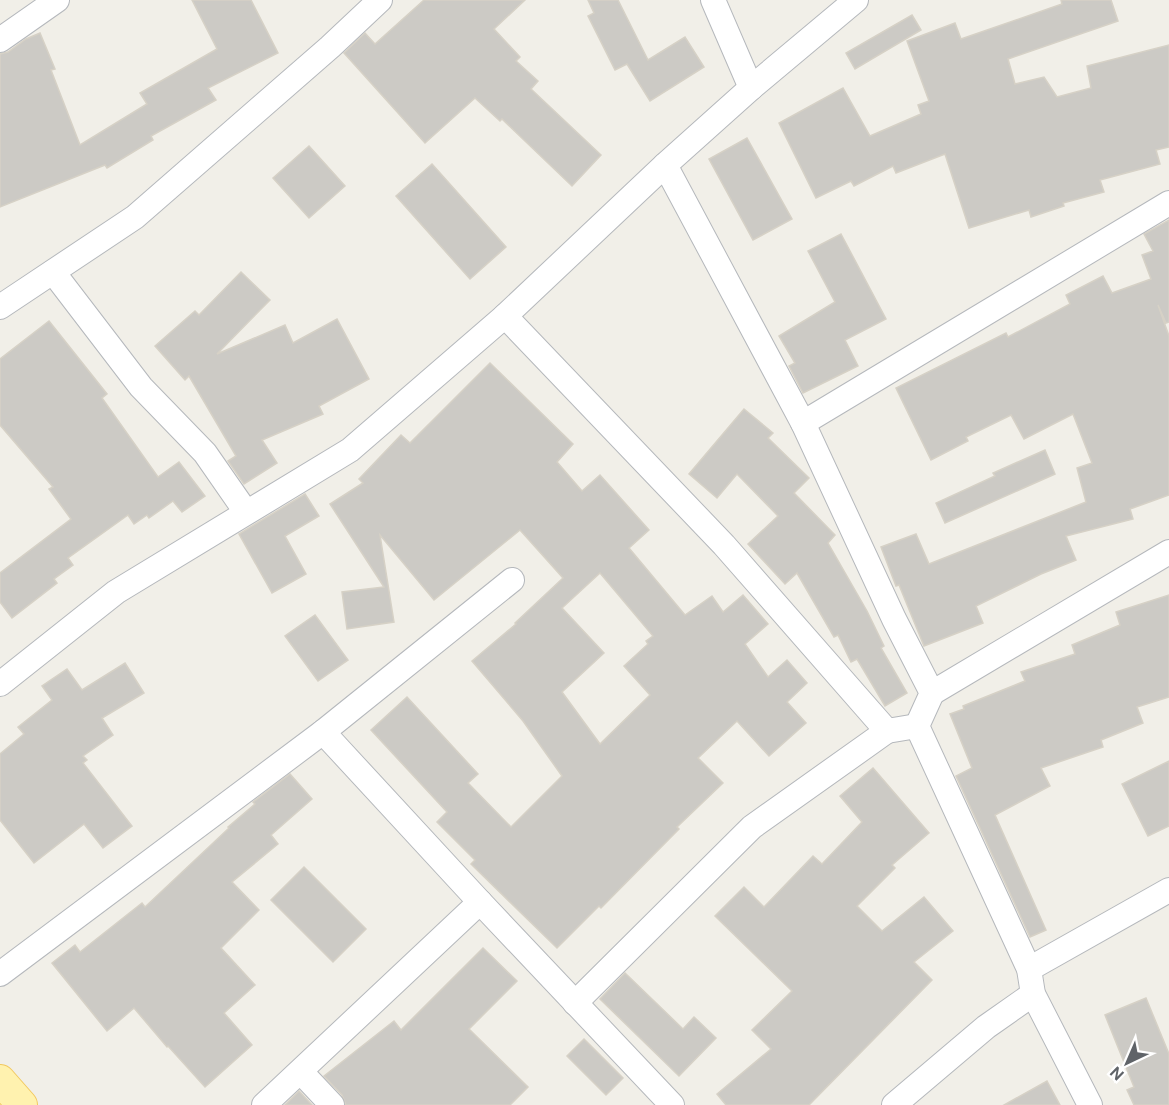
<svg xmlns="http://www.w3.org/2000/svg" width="1169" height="1105" viewBox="0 0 1169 1105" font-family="'DM Sans',sans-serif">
<rect width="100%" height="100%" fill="#f1efe8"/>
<g fill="#cccac5" stroke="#d6d1c6" stroke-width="1.5" fill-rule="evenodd">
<path d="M 192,0 L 251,0 L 278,53 L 208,88 L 216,100 L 151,136 L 153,140 L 107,168 L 105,165 L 0,207 L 0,54 L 8,52 L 26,39 L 40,33 L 55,69 L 51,70 L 80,145 L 147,104 L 140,93 L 217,49 Z"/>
<path d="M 424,0 L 525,0 L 494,29 L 520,57 L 516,61 L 538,81 L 531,89 L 601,155 L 572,186 L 502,119 L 500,121 L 475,98 L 425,143 L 344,53 L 365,33 L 375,44 Z"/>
<path d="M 588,0 L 618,0 L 648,60 L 685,37 L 704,67 L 650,101 L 627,64 L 615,70 L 588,16 L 594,13 Z"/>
<path d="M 1061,0 L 1111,0 L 1118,21 L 1008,59 L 1015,84 L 1044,77 L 1057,97 L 1091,88 L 1087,66 L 1169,45 L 1169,147 L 1156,150 L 1160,164 L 1100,180 L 1104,192 L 1063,203 L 1064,206 L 1031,217 L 1029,210 L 969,228 L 945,154 L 896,173 L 893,166 L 854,186 L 851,181 L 816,198 L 779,123 L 843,88 L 870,136 L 921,114 L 918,105 L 929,101 L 907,41 L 955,23 L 961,39 L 1062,4 Z"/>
<path d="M 912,15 L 921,30 L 855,69 L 846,53 Z"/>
<path d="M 747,138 L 792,219 L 753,240 L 709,159 Z"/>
<path d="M 309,146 L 345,186 L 309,218 L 273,178 Z"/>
<path d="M 432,164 L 506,247 L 470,279 L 396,196 Z"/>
<path d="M 1169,220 L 1169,322 L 1166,323 L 1158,305 L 1169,336 L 1169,495 L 1130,509 L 1133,519 L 1066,536 L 1076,560 L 1041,574 L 976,606 L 983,623 L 924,646 L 899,585 L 896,586 L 881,547 L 916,534 L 929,564 L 1086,502 L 1077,468 L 1092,463 L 1073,414 L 1024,439 L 1011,415 L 966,437 L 968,441 L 931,460 L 896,388 L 1006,333 L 1008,337 L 1070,304 L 1066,295 L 1103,276 L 1112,293 L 1151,279 L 1142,255 L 1153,251 L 1144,234 Z"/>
<path d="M 841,234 L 886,319 L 845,340 L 858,366 L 803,393 L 789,366 L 795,363 L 779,336 L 835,302 L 808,251 Z"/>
<path d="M 241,272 L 270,300 L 217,354 L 285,325 L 293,343 L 337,319 L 369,379 L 319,406 L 323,414 L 262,440 L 277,463 L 244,484 L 228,461 L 236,456 L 189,376 L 185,380 L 155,346 L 195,311 L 199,315 Z"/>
<path d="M 49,321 L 107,394 L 102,398 L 158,477 L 179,462 L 205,496 L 182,512 L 173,501 L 149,518 L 147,515 L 134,524 L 128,515 L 68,558 L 73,565 L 54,579 L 57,583 L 12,618 L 0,602 L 0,573 L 71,519 L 49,489 L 53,487 L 0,425 L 0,359 Z"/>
<path d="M 490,363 L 573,444 L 557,462 L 582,491 L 600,475 L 649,530 L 629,548 L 685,615 L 712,596 L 723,612 L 743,595 L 768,624 L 745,644 L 768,677 L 787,660 L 807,683 L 787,702 L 806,723 L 769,756 L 737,721 L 698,758 L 723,783 L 677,827 L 679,829 L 601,908 L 599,906 L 557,948 L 471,864 L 475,860 L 437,822 L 447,812 L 371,730 L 407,697 L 478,774 L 468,783 L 511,827 L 562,776 L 523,721 L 472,661 L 516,624 L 515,623 L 563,578 L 520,530 L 434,600 L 380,535 L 394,622 L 347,629 L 342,592 L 384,587 L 330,504 L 363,483 L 359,479 L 401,435 L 410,443 ZM 600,573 L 653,636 L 646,641 L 648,644 L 624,666 L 650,695 L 600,744 L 562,692 L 604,653 L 562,608 Z"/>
<path d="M 744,409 L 773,433 L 768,438 L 809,478 L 794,493 L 835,535 L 828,543 L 867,611 L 884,646 L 881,648 L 907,693 L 885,706 L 857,659 L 851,662 L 838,635 L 834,637 L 797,573 L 785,584 L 748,544 L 778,516 L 737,474 L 717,498 L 689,474 Z"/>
<path d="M 1045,450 L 1055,474 L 945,523 L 936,503 L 995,476 L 993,473 Z"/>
<path d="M 305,494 L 319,516 L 285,536 L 306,574 L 272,593 L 239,534 Z"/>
<path d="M 1169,595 L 1169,697 L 1137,707 L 1143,723 L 1101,740 L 1103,747 L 1041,768 L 1050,786 L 995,815 L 1046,930 L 1030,937 L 956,776 L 972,768 L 950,714 L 964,709 L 963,706 L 1025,681 L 1021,672 L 1075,654 L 1072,645 L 1120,625 L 1116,612 Z"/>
<path d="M 315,615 L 348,660 L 318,681 L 285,636 Z"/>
<path d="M 125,663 L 144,693 L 102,718 L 113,735 L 83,756 L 87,760 L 83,763 L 132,826 L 103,848 L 84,824 L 34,863 L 0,820 L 0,754 L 24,734 L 18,727 L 52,700 L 42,686 L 67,669 L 82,690 Z"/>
<path d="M 1169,761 L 1169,826 L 1148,836 L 1122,784 Z"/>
<path d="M 873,768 L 929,833 L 892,865 L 895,868 L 857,906 L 882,931 L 924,897 L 953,931 L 914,962 L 932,980 L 809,1105 L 726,1105 L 717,1094 L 771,1049 L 752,1030 L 792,991 L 715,916 L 744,887 L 764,907 L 813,856 L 822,864 L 862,822 L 840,796 Z"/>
<path d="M 290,774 L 312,799 L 271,835 L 278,844 L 232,882 L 259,910 L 221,948 L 255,985 L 224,1013 L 252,1045 L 205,1087 L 168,1046 L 167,1047 L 134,1008 L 107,1031 L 52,963 L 75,945 L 80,952 L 142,903 L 145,907 L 229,828 L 228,827 L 255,804 L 253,802 Z"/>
<path d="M 304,867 L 366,929 L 333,962 L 271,900 Z"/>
<path d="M 483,948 L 517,981 L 469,1029 L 528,1087 L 510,1105 L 346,1105 L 342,1095 L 324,1076 L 394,1021 L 401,1030 Z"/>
<path d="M 625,973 L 683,1029 L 694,1017 L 716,1038 L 679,1076 L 600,999 Z"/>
<path d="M 1146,998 L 1169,1054 L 1169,1105 L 1134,1105 L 1127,1090 L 1134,1087 L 1105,1015 Z"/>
<path d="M 584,1039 L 623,1078 L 606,1095 L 567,1056 Z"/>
<path d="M 1047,1081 L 1060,1105 L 1004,1105 Z"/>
<path d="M 299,1091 L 312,1105 L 285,1105 Z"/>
</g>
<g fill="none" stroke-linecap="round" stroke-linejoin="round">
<g stroke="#b5b8bc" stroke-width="26">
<g id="minor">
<path d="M 713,0 L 751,88"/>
<path d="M 0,40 L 57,0"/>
<path d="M 665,165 L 803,423 L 894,619 L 932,693 L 917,726 L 1029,969 L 1033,994 L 1090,1105"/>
<path d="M 53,272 L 141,387 L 205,453 L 246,512"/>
<path d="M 0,307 L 135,217 L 330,47 L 380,0"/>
<path d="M 505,316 L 724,545 L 887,731 L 917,726"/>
<path d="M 803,423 L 1169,203"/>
<path d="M 0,684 L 116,592 L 350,450 L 505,316 L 665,165 L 751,88 L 856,0"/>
<path d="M 932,693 L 1169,552"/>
<path d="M 323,732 L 480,902 L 672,1105"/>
<path d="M 1029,969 L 1169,890"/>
<path d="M 0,974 L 323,732 L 512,580"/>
<path d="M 575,1003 L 752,827 L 887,731"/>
<path d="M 301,1072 L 332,1105"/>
<path d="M 264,1105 L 480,902"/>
<path d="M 894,1105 L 986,1027 L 1033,994"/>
</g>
</g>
<g stroke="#f2c960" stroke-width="32">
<path id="major" d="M 0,1080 L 22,1105"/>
</g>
<use href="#minor" stroke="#fff" stroke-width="24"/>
<use href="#major" stroke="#fff2af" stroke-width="30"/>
</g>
<g transform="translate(1127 1063) rotate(224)" stroke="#ffffff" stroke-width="4.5" paint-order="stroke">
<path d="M0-4.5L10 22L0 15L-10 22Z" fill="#5f6368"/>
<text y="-9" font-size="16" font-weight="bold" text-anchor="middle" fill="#5f6368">N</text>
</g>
</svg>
